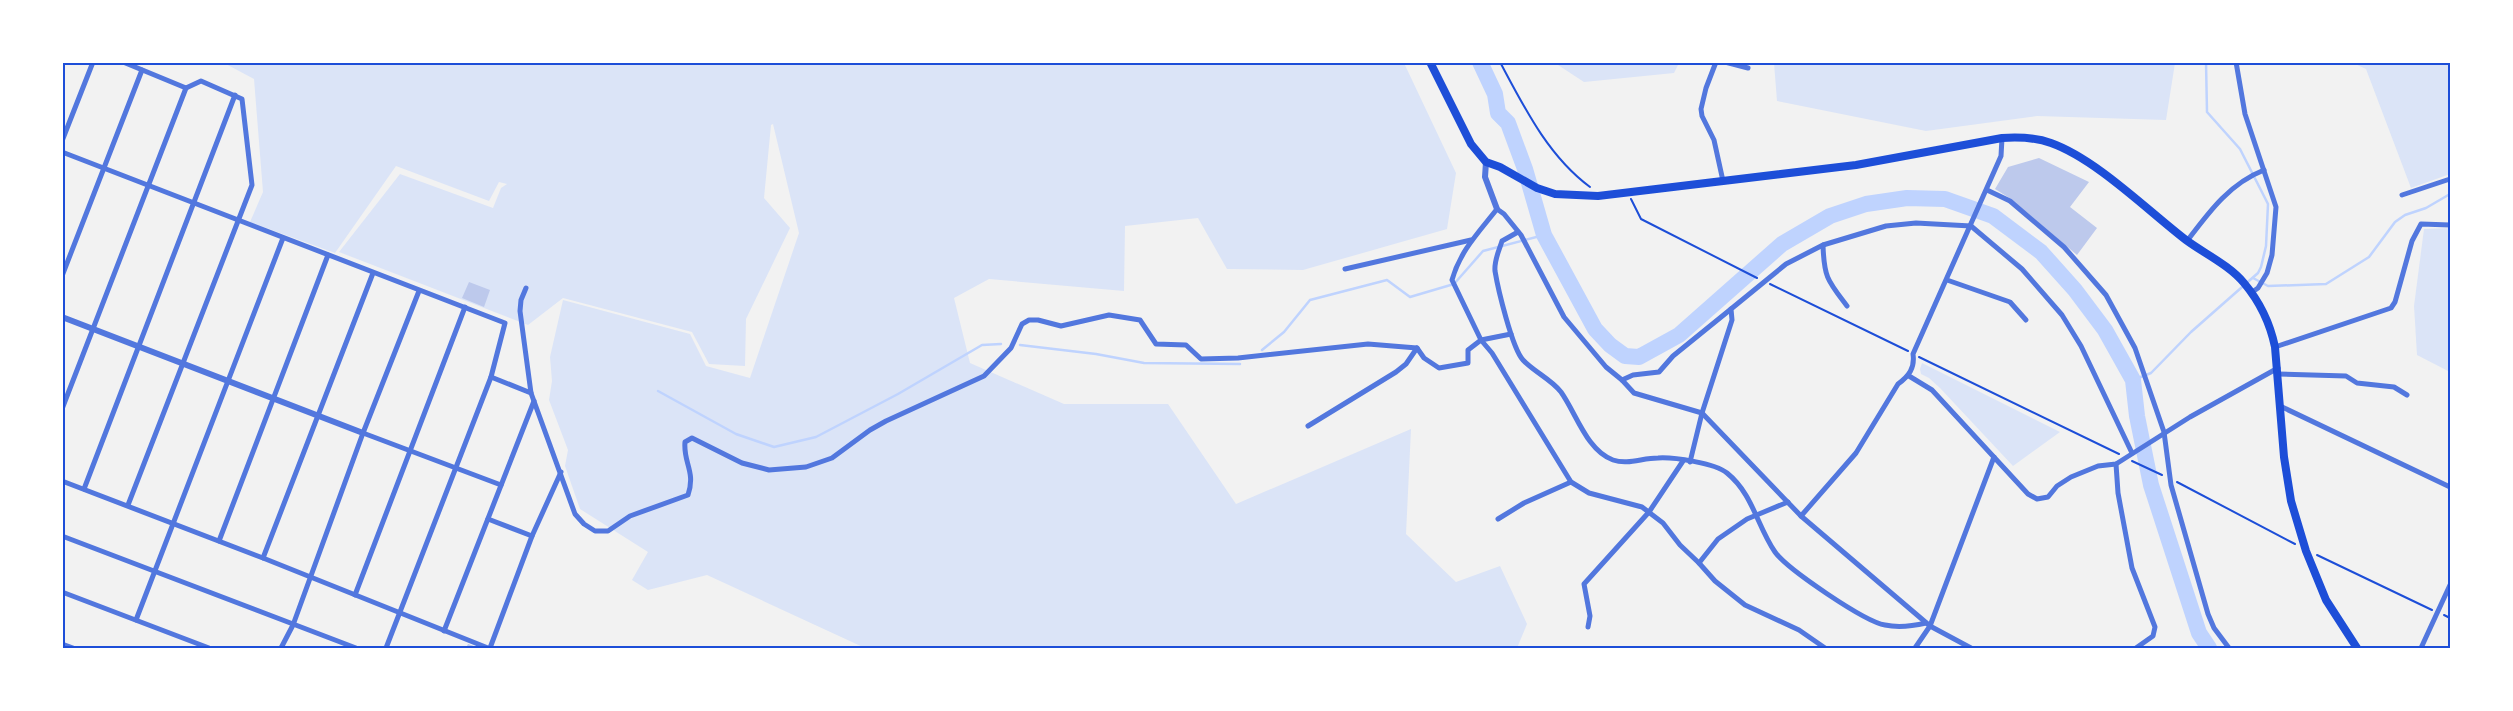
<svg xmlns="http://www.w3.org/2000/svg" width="2513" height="711" viewBox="0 0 2513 711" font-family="'Exo 2',sans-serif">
<rect width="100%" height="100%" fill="#f2f2f2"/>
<g fill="#dbe4f7">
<path d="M 224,63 L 1404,63 L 1456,173 L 1447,229 L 1303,270 L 1227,269 L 1198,218 L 1125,226 L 1124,291 L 989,279 L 954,298 L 970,363 L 1064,404 L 1168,404 L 1236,504 L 1411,429 L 1406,534 L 1456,582 L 1500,566 L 1527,624 L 1517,648 L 865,648 L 707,575 L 648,590 L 632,580 L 648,552 L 580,509 L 565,466 L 568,450 L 549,400 L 552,381 L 550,357 L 563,300 L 690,334 L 706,366 L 750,378 L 799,233 L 773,124 L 771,125 L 764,198 L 790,228 L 746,319 L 745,366 L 709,364 L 692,332 L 563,298 L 528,325 L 339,252 L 400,174 L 493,208 L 501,188 L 507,184 L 499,182 L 489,201 L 396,166 L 335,253 L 250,222 L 263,192 L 254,79 Z"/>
<path d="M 1555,63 L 1679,63 L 1674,73 L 1584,82 Z"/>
<path d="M 1774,63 L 1774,62 L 2175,63 L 2166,120 L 2037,116 L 1926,131 L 1777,101 Z"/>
<path d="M 2353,63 L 2450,63 L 2450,174 L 2411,188 L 2366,69 Z"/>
<path d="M 2450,228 L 2450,372 L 2417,355 L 2414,306 L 2424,229 Z"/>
<path d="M 1922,363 L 2060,432 L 2013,466 L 1940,388 L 1929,378 L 1921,374 L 1920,369 Z"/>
</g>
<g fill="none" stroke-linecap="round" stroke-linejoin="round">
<g stroke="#bfd3fe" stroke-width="2.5">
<path d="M 2253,278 L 2268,286 L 2326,284 L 2369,257 L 2395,222 L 2405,215 L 2426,208 L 2450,194"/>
<path d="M 1020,345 L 1096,354 L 1144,363 L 1240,364"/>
<path d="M 1262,350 L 1284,332 L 1310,300 L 1387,280 L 1410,297 L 1454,284 L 1483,251 L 1544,235"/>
<path d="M 2133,380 L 2151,373 L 2191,332 L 2258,273 L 2261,267 L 2266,246 L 2268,204 L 2240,149 L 2207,112 L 2206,62"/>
<path d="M 658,391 L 736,434 L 774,447 L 816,437 L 898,394 L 982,345 L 1001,344"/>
</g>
<path stroke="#bfd3fe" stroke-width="16" d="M 1480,62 L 1495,94 L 1498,113 L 1508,123 L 1525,169 L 1544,235 L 1595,329 L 1610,345 L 1625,356 L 1639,357 L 1679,335 L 1782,244 L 1830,216 L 1866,204 L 1907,198 L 1945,199 L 1993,216 L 2041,252 L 2075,290 L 2105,330 L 2133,380 L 2137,416 L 2151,485 L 2199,633 L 2209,648"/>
</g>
<g fill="#bdc9ec">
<path d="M 2039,158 L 2089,182 L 2070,207 L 2097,228 L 2077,255 L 2011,199 L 1995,189 L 2008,167 Z"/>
<path d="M 469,282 L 490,290 L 484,307 L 462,298 Z"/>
<path d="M 468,644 L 480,648 L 466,648 Z"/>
</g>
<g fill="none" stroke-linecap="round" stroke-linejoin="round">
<g stroke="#1d4ed8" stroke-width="2">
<path d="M 1500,62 C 1524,107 1548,156 1590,187"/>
<path d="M 1631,199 L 1641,219 L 1757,278"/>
<path d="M 1770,284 L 1908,351"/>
<path d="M 1919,357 L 2119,454"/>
<path d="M 2132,461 L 2162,475"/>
<path d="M 2177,482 L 2295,544"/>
<path d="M 2317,555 L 2432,610"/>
<path d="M 2444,615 L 2450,618"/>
</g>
<g stroke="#5277de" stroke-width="5">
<path d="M 123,62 L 186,88 L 201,81 L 242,99 L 252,185 L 128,505"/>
<path d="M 1716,62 L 1706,88 L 1701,109 L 1702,116 L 1714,140 L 1723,181"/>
<path d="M 1725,62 L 1748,68"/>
<path d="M 2236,62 L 2245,114 L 2276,207 L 2272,255 L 2267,273 L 2258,288 L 2251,293"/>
<path d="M 62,141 L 93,62"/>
<path d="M 62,152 L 505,323 L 491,377 L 386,648"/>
<path d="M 1987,190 L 2010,201 L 2064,247 L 2106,295 L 2135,348 L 2164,432 L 2171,485 L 2208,614 L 2214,628 L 2229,648"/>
<path d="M 2402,195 L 2450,179"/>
<path d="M 1518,232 L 1502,241 C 1499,251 1494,260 1495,271 C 1498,289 1512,348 1523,360 C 1534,372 1551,379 1561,392 C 1576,413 1587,451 1613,460 C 1628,465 1642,458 1658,458 C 1673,457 1715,463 1727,473 C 1753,494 1757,526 1775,552 C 1787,569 1865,622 1885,625 C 1899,628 1913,626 1926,623"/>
<path d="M 2187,241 C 2209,212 2229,184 2264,170"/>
<path d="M 1823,245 C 1824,278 1828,281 1847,306"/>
<path d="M 1345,269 L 1471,240"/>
<path d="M 62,276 L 142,70"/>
<path d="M 1947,280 L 2010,302 L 2026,320"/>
<path d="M 526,288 L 521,300 L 520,311 L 531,393 L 575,514 L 584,524 L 595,531 L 608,531 L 630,516 L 688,495 C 696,471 683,463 685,442 L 692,438 L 742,463 L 769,470 L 806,467 L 832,458 L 870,430 L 886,421 L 984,376 L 1011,348 L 1022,324 L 1029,320 L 1038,320 L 1061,326 L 1109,315 L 1140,320 L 1156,344 L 1186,345 L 1201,359 L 1238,358 L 1368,344 L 1417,348 L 1424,358 L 1439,368 L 1468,363 L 1468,350 L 1481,340 L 1511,334"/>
<path d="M 2275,347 L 2391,308 L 2395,302 L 2412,241 L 2421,224 L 2450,225"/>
<path d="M 2278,374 L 2346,376 L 2357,383 L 2394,387 L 2407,395"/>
<path d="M 1909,376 L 1932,390 L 2028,494 L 2037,499 L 2048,497 L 2057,486 L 2071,477 L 2098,466 L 2116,464 L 2190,417 L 2278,368"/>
<path d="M 491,377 L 531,393"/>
<path d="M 1622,380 L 1633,375 L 1659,372 L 1673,356 L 1731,309"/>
<path d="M 2280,406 L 2450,487"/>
<path d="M 62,409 L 186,88"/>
<path d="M 1308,426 L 1396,372 L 1406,364 L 1417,348"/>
<path d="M 363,433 L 501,485"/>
<path d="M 1690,462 L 1702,413 L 1732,320 L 1731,309 L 1786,264 L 1823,245 L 1886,226 L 1916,223 L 1971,226 L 2022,269 L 2062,315 L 2081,346 L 2132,453"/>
<path d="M 2116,464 L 2118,493 L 2132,568 L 2155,627 L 2153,636 L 2136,648"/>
<path d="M 62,481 L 263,558 L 488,648"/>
<path d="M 84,489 L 235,95"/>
<path d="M 1801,516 L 1856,453 L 1898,384 C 1909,376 1915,368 1913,354 L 2001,156 L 2002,138"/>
<path d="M 488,519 L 532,536"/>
<path d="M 1498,519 L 1524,503 L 1571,482"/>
<path d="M 62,536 L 356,648"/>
<path d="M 219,541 L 328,255"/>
<path d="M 263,558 L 373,273"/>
<path d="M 1699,563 L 1718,539 L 1747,519 L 1788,502"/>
<path d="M 62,592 L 209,648"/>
<path d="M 355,595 L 465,307"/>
<path d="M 136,620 L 283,238"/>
<path d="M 1588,627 L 1590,616 L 1584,584 L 1649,512 L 1683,461"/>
<path d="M 444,631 L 534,401"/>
<path d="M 62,644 L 73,648"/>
<path d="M 281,648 L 293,625 L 363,433 L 419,291"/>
<path d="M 490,648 L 532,536 L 561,472"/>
<path d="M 1825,648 L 1799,630 L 1745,605 L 1715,581 L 1699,563 L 1680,545 L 1663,523 L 1642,507 L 1589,493 L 1571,482 L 1492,353 L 1481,340 L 1452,280 C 1460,251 1479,232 1497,209 L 1504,214 L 1521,235 L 1564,317 L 1606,367 L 1622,380 L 1634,393 L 1702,413 L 1801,516 L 1930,626 L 1971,648"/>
<path d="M 1915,648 L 1930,626 L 1994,457"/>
<path d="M 2421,648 L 2450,585"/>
</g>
<g stroke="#5277de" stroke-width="6">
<path d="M 1486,162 L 1485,177 L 1497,209"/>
<path d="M 62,317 L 363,433"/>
</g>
<path stroke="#1d4ed8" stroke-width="8" d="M 1430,62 L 1471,144 L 1486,162 L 1500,167 L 1537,188 L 1555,194 L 1598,196 L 1856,165 L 2002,138 C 2018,137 2035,137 2051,143 C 2096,159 2147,210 2186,240 C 2205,254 2229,265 2244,283 C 2260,302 2270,323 2275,347 L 2284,457 L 2291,501 L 2306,551 L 2326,600 L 2357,648"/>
</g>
<rect width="2513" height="711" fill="none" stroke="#ffffff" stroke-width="128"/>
<rect x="64" y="64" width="2385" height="583" fill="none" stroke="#1d4ed8" stroke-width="2"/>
</svg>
